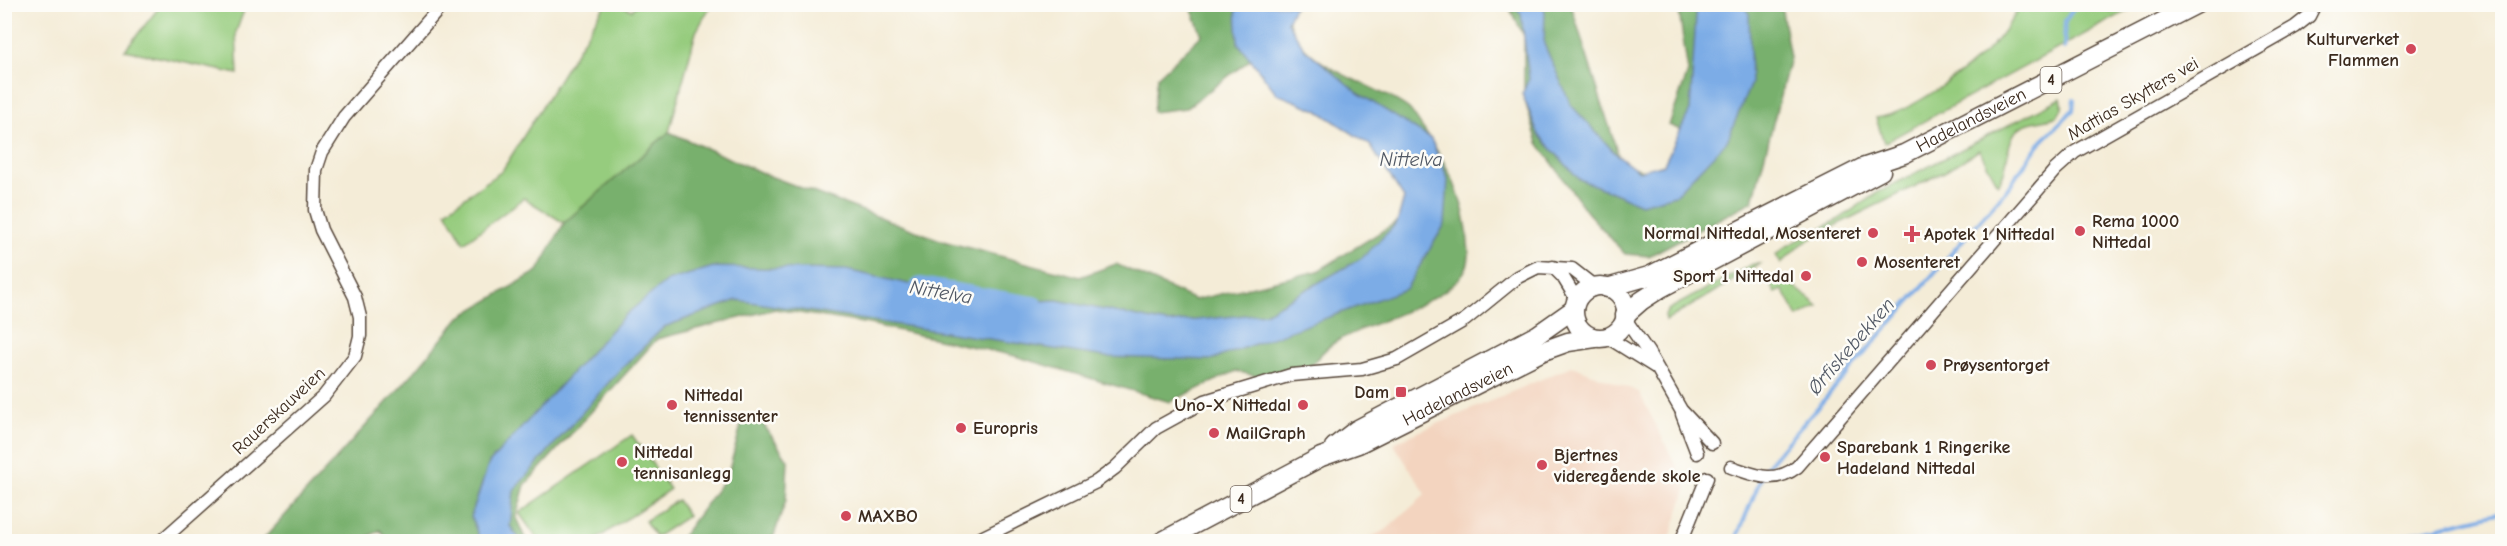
<svg xmlns="http://www.w3.org/2000/svg" width="2507" height="546" viewBox="0 0 2507 546" font-family="'Comic Neue',sans-serif">
<rect width="100%" height="100%" fill="#fdfcf7"/>
<filter id="ink" filterUnits="userSpaceOnUse"><feTurbulence type="fractalNoise" baseFrequency=".0167" numOctaves="2"/><feDisplacementMap in="SourceGraphic" scale="12" xChannelSelector="R" yChannelSelector="G"/><feConvolveMatrix kernelMatrix="1 2 1 2 8 2 1 2 1" color-interpolation-filters="sRGB"/></filter>
<filter id="wash" filterUnits="userSpaceOnUse"><feTurbulence type="fractalNoise" baseFrequency=".008" numOctaves="4" result="noise"/><feDisplacementMap in="SourceGraphic" scale="24" xChannelSelector="R" yChannelSelector="G"/><feGaussianBlur stdDeviation="1.35" result="paint"/><feColorMatrix in="noise" values="0 0 0 0 0 0 0 0 0 0 0 0 0 0 0 0 0 1.4 0 .05"/><feComposite in="paint" operator="in"/></filter>
<g filter="url(#wash)">
<rect width="100%" height="100%" fill="#f4ecd7"/>
<path fill="#f3d4bf" d="M 1572,366 L 1639,392 L 1687,487 L 1671,536 L 1661,542 L 1363,541 L 1387,529 L 1426,494 L 1393,443 Z"/>
<g fill="#96cc7e" stroke="#687b4e" stroke-width="1.5">
<path d="M 2022,4 L 2110,5 L 2109,11 L 2138,5 L 1884,143 L 1876,118 C 1909,114 1972,68 1995,42 C 2005,31 2013,17 2022,4 Z"/>
<path d="M 161,5 L 246,5 L 236,32 L 238,74 L 125,50 Z"/>
<path d="M 605,5 L 619,5 L 632,10 L 635,5 L 711,5 L 696,32 L 669,132 L 564,223 L 524,198 L 464,243 L 446,211 L 502,171 Z"/>
<path d="M 2061,98 L 2063,107 L 2057,116 C 2046,121 2035,120 2024,125 C 2003,134 2011,169 1998,184 L 1979,150 L 1946,171 L 1824,231 L 1799,246 L 1781,264 L 1776,255 L 1785,247 L 1839,219 L 1877,193 Z"/>
<path d="M 1753,264 L 1760,264 L 1666,321 L 1665,315 L 1669,309 Z"/>
<path d="M 1782,276 L 1818,306 L 1798,317 L 1783,290 L 1775,293 L 1766,277 Z"/>
<path d="M 632,435 L 670,489 L 594,541 L 539,541 L 519,513 Z"/>
<path d="M 677,500 L 688,516 L 656,537 L 645,521 Z"/>
</g>
<g fill="#78b06d" stroke="#5a6d46" stroke-width="1.5">
<path d="M 1190,5 L 1285,5 C 1291,68 1366,78 1408,108 C 1414,113 1419,124 1424,130 C 1448,166 1466,199 1468,243 C 1469,250 1470,259 1467,266 C 1454,301 1370,322 1339,340 C 1325,347 1313,363 1303,375 L 1260,377 L 1236,371 L 1170,402 L 1015,356 L 869,324 L 775,309 L 657,339 L 525,485 L 516,517 L 526,541 L 389,541 L 380,530 L 361,541 L 261,542 L 416,370 L 460,317 L 538,271 L 564,223 L 669,132 L 767,175 L 943,241 L 1080,277 L 1116,264 L 1195,300 L 1318,271 L 1418,209 L 1402,145 L 1254,57 L 1186,108 L 1153,112 L 1157,77 L 1202,35 Z"/>
<path d="M 1508,5 L 1571,5 L 1621,164 L 1673,178 L 1706,141 L 1669,125 L 1688,72 L 1678,5 L 1781,5 L 1790,58 L 1753,201 L 1649,256 L 1625,254 L 1587,212 L 1538,143 L 1524,98 L 1524,36 Z"/>
<path d="M 743,418 L 761,421 L 788,460 L 786,500 L 772,541 L 679,541 L 728,474 Z"/>
</g>
<g fill="#7bace6" stroke="#5b6b82" stroke-width="1.5">
<path d="M 1240,4 L 1295,5 L 1287,22 L 1305,49 L 1358,93 L 1431,139 L 1448,179 L 1445,224 L 1406,289 L 1211,360 L 1106,357 L 737,300 L 664,327 L 617,373 L 514,490 L 510,526 L 521,541 L 480,541 L 471,516 L 489,463 L 624,316 L 667,281 L 713,267 L 846,270 L 994,303 L 1057,300 L 1167,323 L 1265,313 L 1362,258 L 1397,223 L 1404,198 L 1370,145 L 1317,110 L 1277,94 L 1238,43 L 1236,12 Z"/>
<path d="M 1512,5 L 1542,5 L 1545,11 L 1544,44 L 1571,105 L 1615,153 L 1639,171 L 1664,164 L 1690,110 L 1696,15 L 1690,5 L 1744,5 L 1749,13 L 1751,83 L 1727,141 L 1675,195 L 1641,204 L 1579,179 L 1539,135 L 1522,94 L 1529,79 L 1521,13 Z"/>
</g>
<g fill="none" stroke-linecap="round" stroke-linejoin="round">
<g stroke="#7bace6" stroke-width="4">
<path d="M 2064,48 L 2065,21 L 2077,4"/>
<path d="M 1735,542 L 1765,468 L 2008,188 L 2039,144 L 2073,110 L 2074,99"/>
<path d="M 2377,542 L 2502,512"/>
</g>
<path stroke="#7bace6" stroke-width="22" d="M 921,288 L 1033,307"/>
</g>
</g>
<g filter="url(#ink)">
<g fill="none" stroke-linecap="round" stroke-linejoin="round">
<g stroke="#57473a" stroke-width="15">
<g id="minor">
<path d="M 1553,267 L 1563,277 L 1577,300"/>
<path d="M 1625,319 L 1648,352 L 1681,410 L 1712,443"/>
<path d="M 1607,337 L 1655,367"/>
<path d="M 1682,414 L 1697,453"/>
<path d="M 1731,467 C 1755,475 1773,485 1797,467 L 2055,170 L 2075,152 L 2295,27 L 2309,16 L 2315,4"/>
<path d="M 160,542 L 324,396 L 355,356 L 360,336 L 360,317 L 355,297 L 321,230 L 315,210 L 316,170 L 322,152 L 344,117 L 443,4"/>
<path d="M 973,542 L 1096,482 L 1115,468 L 1156,428 L 1205,401 L 1291,375 L 1362,369 L 1397,359 L 1465,320 L 1518,277 L 1538,267 L 1572,269 L 1595,287"/>
<path d="M 1681,542 L 1707,478"/>
</g>
</g>
<g stroke="#57473a" stroke-width="21">
<g id="highway">
<circle cx="1600" cy="312" r="26"/>
<path id="s1" d="M 1607,288 L 1649,276 L 1862,168 L 1904,154 L 2197,4"/>
<path d="M 1625,315 L 1641,301 L 1661,288 L 1881,171"/>
<path d="M 1334,447 L 1356,430 L 1537,335 L 1574,309"/>
<path id="s2" d="M 1161,542 L 1321,457 L 1358,444 L 1543,351 L 1568,342 L 1595,338"/>
</g>
</g>
<use href="#minor" stroke="#fff" stroke-width="12"/>
<use href="#highway" stroke="#fff" stroke-width="18"/>
</g>
</g>
<g fill="#d1495b" stroke="#fdfcf7" stroke-width="2">
<circle cx="2411" cy="49" r="6"/>
<circle cx="2080" cy="231" r="6"/>
<circle cx="1873" cy="233" r="6"/>
<path d="M1909 225h6v6h6v6h-6v6h-6v-6h-6v-6h6z"/>
<circle cx="1862" cy="262" r="6"/>
<circle cx="1806" cy="276" r="6"/>
<circle cx="1931" cy="365" r="6"/>
<rect x="1395" y="386" width="12" height="12" rx="3"/>
<circle cx="672" cy="405" r="6"/>
<circle cx="1303" cy="405" r="6"/>
<circle cx="961" cy="428" r="6"/>
<circle cx="1214" cy="433" r="6"/>
<circle cx="1825" cy="457" r="6"/>
<circle cx="622" cy="462" r="6"/>
<circle cx="1542" cy="465" r="6"/>
<circle cx="846" cy="516" r="6"/>
</g>
<g text-anchor="middle" dominant-baseline="central" stroke-width="5" stroke-linejoin="round" paint-order="stroke">
<g fill="#fdfcf7" stroke="#75695f" stroke-width="1.5">
<rect x="2040.5" y="67" width="21" height="26" rx="4.5"/>
<rect x="1230.5" y="486" width="21" height="26" rx="4.5"/>
</g>
<g font-size="16" font-weight="bold" fill="#3b2a1e">
<text x="2051" y="80">4</text>
<text x="1241" y="499">4</text>
</g>
<g font-size="18" font-weight="bold" fill="#3b2a1e" stroke="#fdfcf7" text-anchor="start">
<text x="2399" y="39" text-anchor="end">Kulturverket<tspan x="2399" dy="21">Flammen</tspan></text>
<text x="2092" y="221">Rema 1000<tspan x="2092" dy="21">Nittedal</tspan></text>
<text x="1861" y="233" text-anchor="end">Normal Nittedal, Mosenteret</text>
<text x="1924" y="234">Apotek 1 Nittedal</text>
<text x="1874" y="262">Mosenteret</text>
<text x="1794" y="276" text-anchor="end">Sport 1 Nittedal</text>
<text x="1943" y="365">Prøysentorget</text>
<text x="1389" y="392" text-anchor="end">Dam</text>
<text x="684" y="395">Nittedal<tspan x="684" dy="21">tennissenter</tspan></text>
<text x="1291" y="405" text-anchor="end">Uno-X Nittedal</text>
<text x="973" y="428">Europris</text>
<text x="1226" y="433">MailGraph</text>
<text x="1837" y="447">Sparebank 1 Ringerike<tspan x="1837" dy="21">Hadeland Nittedal</tspan></text>
<text x="634" y="452">Nittedal<tspan x="634" dy="21">tennisanlegg</tspan></text>
<text x="1554" y="455">Bjertnes<tspan x="1554" dy="21">videregående skole</tspan></text>
<text x="858" y="516">MAXBO</text>
</g>
<g font-size="18" fill="#3b2a1e" stroke="#fdfcf7">
<text transform="translate(2133 99) rotate(-30)">Mattias Skytters vei</text>
<text stroke="none"><textPath href="#s1" startOffset="402">Hadelandsveien</textPath></text>
<text stroke="none"><textPath href="#s2" startOffset="332">Hadelandsveien</textPath></text>
<text transform="translate(279 411) rotate(-43)">Rauerskauveien</text>
</g>
<g font-size="20" font-style="italic" fill="#515864" stroke="#fdfcf7">
<text x="1411" y="159">Nittelva</text>
<text transform="translate(941 292) rotate(10)">Nittelva</text>
<text transform="translate(1851 346) rotate(-49)">Ørfiskebekken</text>
</g>
</g>
<rect width="2507" height="546" fill="none" stroke="#fdfcf7" stroke-width="24"/>
</svg>
